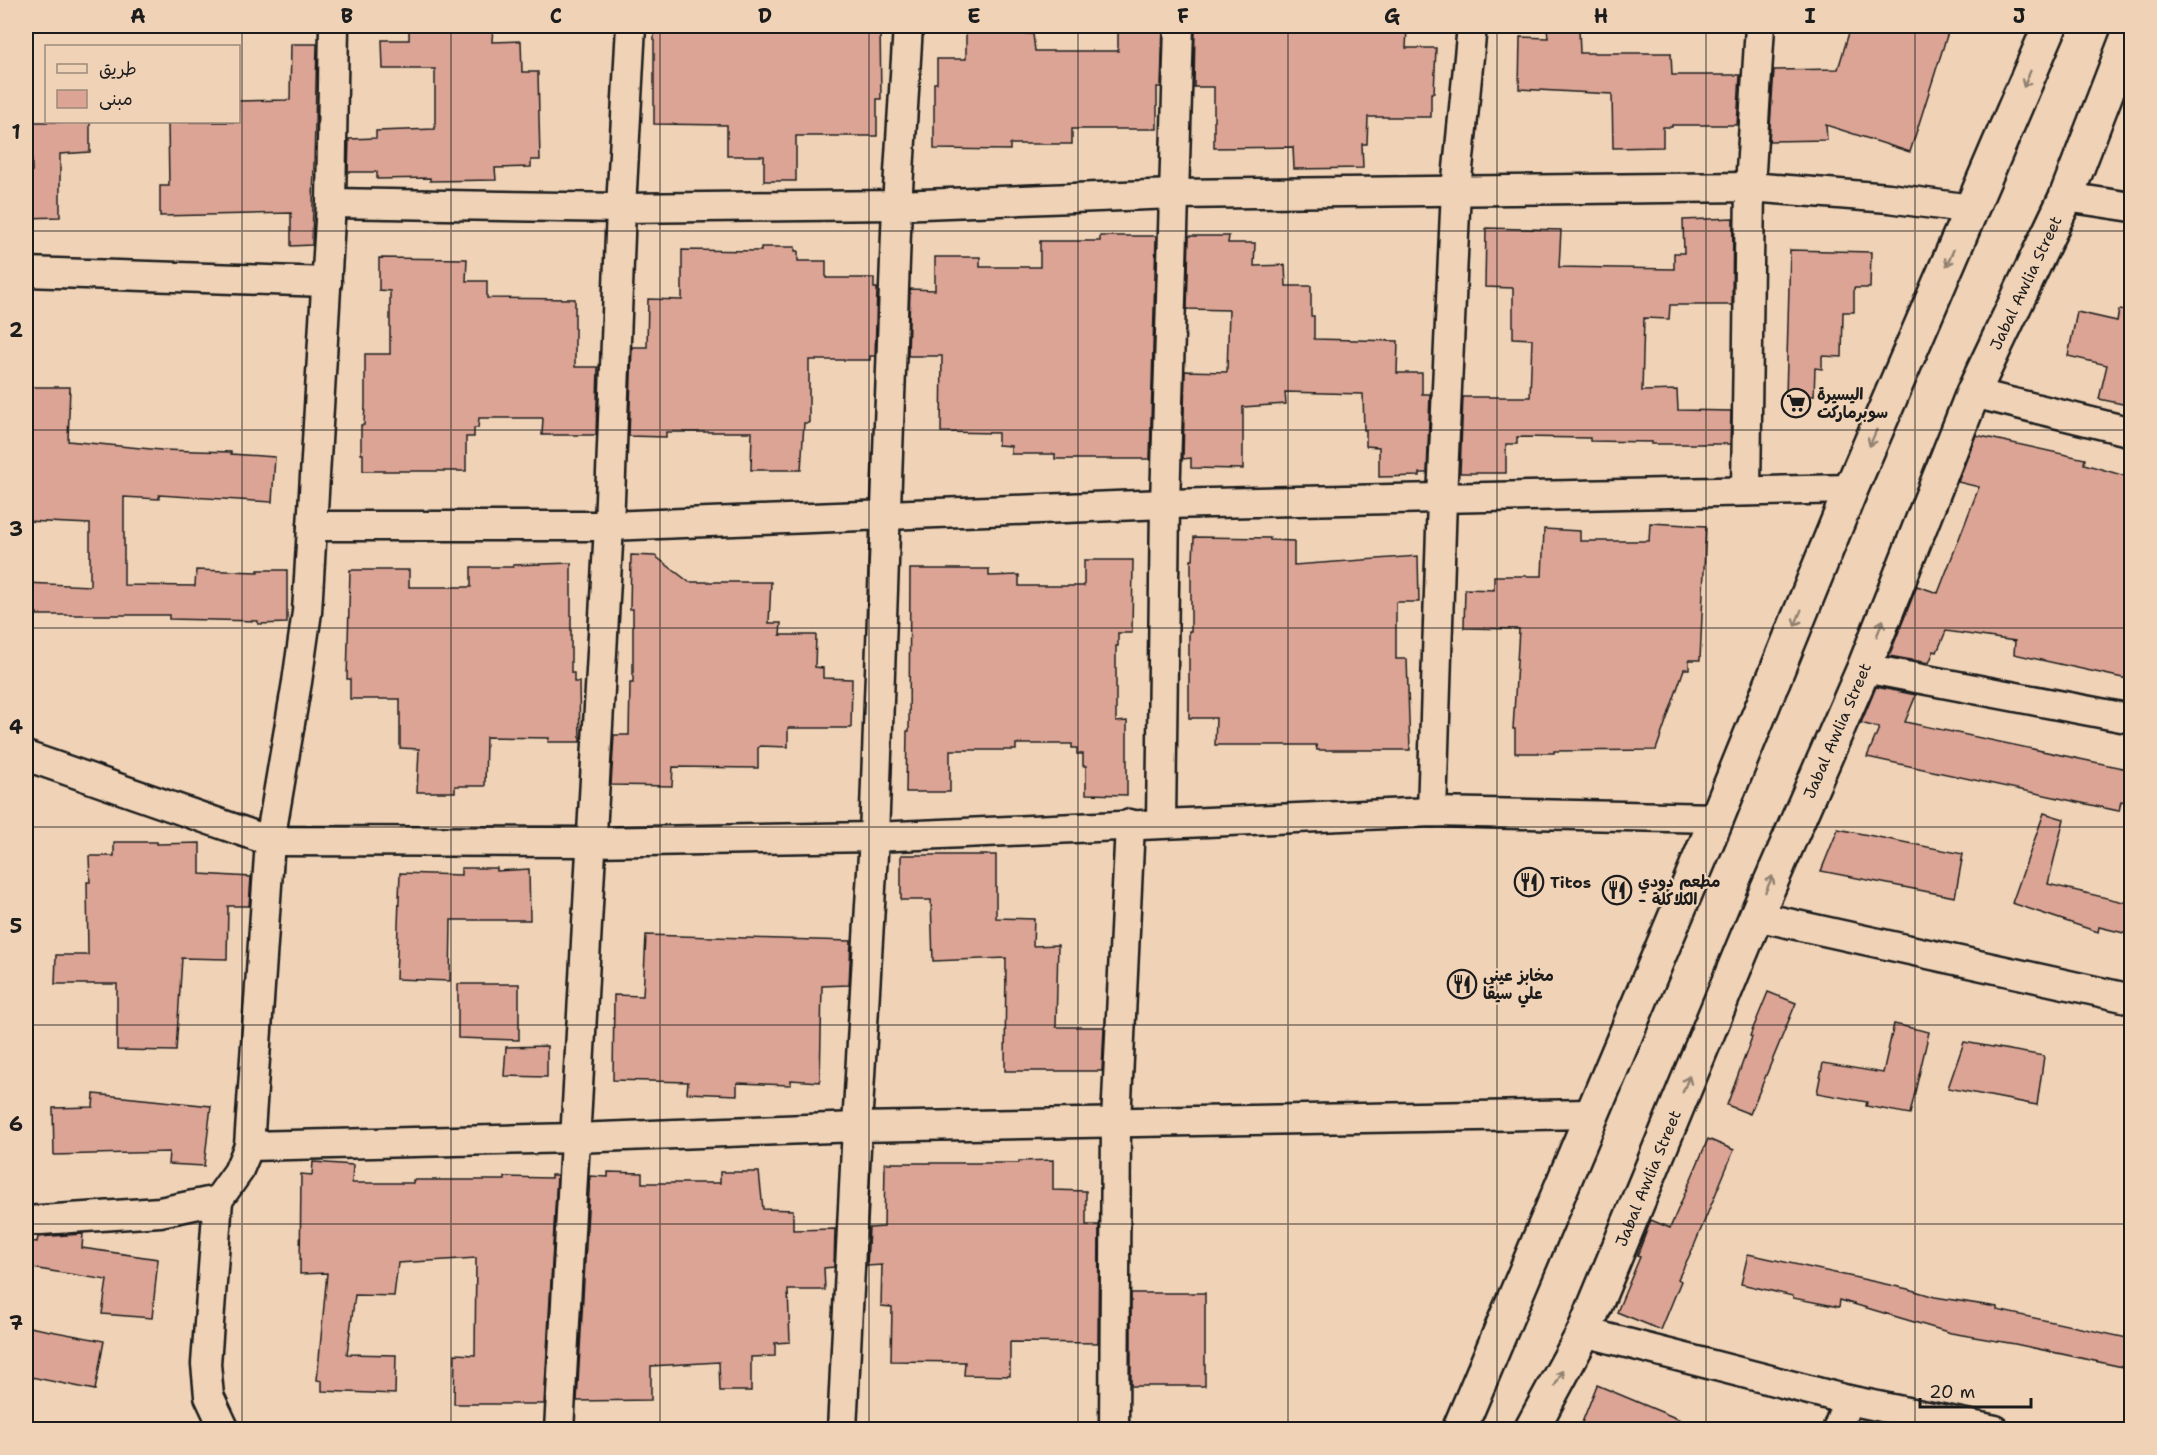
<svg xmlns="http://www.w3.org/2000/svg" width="2157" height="1455" viewBox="0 0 2157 1455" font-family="'Shantell Sans','Playpen Sans Arabic',sans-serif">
<rect width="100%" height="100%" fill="#f0d3b7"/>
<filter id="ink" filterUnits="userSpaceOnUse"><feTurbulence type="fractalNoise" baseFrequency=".0167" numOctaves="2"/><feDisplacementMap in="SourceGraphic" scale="12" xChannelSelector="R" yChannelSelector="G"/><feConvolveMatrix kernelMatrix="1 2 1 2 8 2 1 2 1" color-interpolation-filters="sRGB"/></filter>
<g filter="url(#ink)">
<g fill="#dba494" stroke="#1c1c1c" stroke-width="1.5">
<path d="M 409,26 L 493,26 L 492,42 L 521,41 L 522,72 L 538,72 L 540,160 L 531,160 L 531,167 L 495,168 L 496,180 L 430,181 L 430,178 L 377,179 L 377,172 L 348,172 L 349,139 L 376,138 L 376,131 L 435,129 L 435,69 L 383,69 L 382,40 L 409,40 Z"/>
<path d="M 654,26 L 880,26 L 881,99 L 877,99 L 877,136 L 796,136 L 796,181 L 764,181 L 764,156 L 727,156 L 727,125 L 654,124 Z"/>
<path d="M 1118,26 L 1163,26 L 1161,87 L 1157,87 L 1157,129 L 1072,129 L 1072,144 L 1010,144 L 1010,150 L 934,149 L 934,83 L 937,83 L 937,59 L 966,59 L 966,32 L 1033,34 L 1035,51 L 1118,51 Z"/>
<path d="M 1195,26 L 1338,26 L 1407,28 L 1406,48 L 1436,48 L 1434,93 L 1431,93 L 1431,117 L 1368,117 L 1367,144 L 1362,144 L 1363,168 L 1294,169 L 1293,147 L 1214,148 L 1214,87 L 1194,87 Z"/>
<path d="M 1851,26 L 1950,26 L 1910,152 L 1826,125 L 1827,140 L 1769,141 L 1774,70 L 1838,69 Z"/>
<path d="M 1547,28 L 1579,28 L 1580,53 L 1671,53 L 1672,75 L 1740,75 L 1737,125 L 1672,125 L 1672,127 L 1663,127 L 1663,147 L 1613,148 L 1612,94 L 1519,89 L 1520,37 L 1548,38 Z"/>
<path d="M 291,44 L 317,44 L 312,245 L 291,246 L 291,213 L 160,216 L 160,186 L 169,186 L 168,122 L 238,122 L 238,101 L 290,100 Z"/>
<path d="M 31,122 L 90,122 L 90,152 L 60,154 L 60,217 L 26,218 L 26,172 L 32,171 Z"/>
<path d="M 1733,218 L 1732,305 L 1670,305 L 1669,319 L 1644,318 L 1642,391 L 1677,390 L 1678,410 L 1731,411 L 1730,444 L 1651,444 L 1652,442 L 1590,441 L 1590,438 L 1517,437 L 1517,444 L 1506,444 L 1506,473 L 1460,473 L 1463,397 L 1530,397 L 1532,339 L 1513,338 L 1513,288 L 1485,287 L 1486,228 L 1561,230 L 1559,267 L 1674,269 L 1674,253 L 1684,253 L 1683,220 Z"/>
<path d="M 1100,236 L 1156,236 L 1150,459 L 1055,459 L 1055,454 L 1011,454 L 1011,446 L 998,445 L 998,433 L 941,432 L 942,356 L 908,356 L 910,289 L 935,290 L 935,257 L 980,257 L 980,267 L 1040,267 L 1040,241 L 1100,241 Z"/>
<path d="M 1189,236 L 1229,236 L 1228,243 L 1255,243 L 1254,266 L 1285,265 L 1286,286 L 1311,286 L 1311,316 L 1314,316 L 1314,339 L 1398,341 L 1397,373 L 1422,373 L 1422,394 L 1430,394 L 1427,473 L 1420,473 L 1420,476 L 1379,477 L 1379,447 L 1366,446 L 1366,430 L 1364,430 L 1363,394 L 1285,392 L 1286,404 L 1243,407 L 1243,469 L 1191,468 L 1191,458 L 1183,459 L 1185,371 L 1227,372 L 1229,310 L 1187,309 Z"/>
<path d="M 761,247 L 795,247 L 795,251 L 798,251 L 798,261 L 826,261 L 826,278 L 874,278 L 874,288 L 877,288 L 875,356 L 870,356 L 870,360 L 809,360 L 809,423 L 804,423 L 801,470 L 751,470 L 752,432 L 666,432 L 666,437 L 629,436 L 632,347 L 647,347 L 648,299 L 682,300 L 682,250 L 761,251 Z"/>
<path d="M 1790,250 L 1871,252 L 1870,288 L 1854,288 L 1854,312 L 1843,312 L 1842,357 L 1822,356 L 1822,369 L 1815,368 L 1814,396 L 1786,396 Z"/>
<path d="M 379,258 L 467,259 L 466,281 L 487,281 L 487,298 L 575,299 L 575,367 L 598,367 L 596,435 L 542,435 L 543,418 L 479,418 L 478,428 L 474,428 L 474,437 L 466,437 L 466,471 L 363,471 L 363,454 L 361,454 L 361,425 L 364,425 L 365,405 L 365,354 L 390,354 L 390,291 L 379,290 Z"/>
<path d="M 2119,310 L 2132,311 L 2132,406 L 2099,399 L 2107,365 L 2068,356 L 2077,312 L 2117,321 Z"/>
<path d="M 29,387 L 70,387 L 68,441 L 161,450 L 231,452 L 231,454 L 275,457 L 272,502 L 159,495 L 159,499 L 124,497 L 124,585 L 195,586 L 196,570 L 258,572 L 258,570 L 287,570 L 287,623 L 258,624 L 258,621 L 169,619 L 169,615 L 37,615 L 37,613 L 26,612 L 26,583 L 90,586 L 90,524 L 26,521 Z"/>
<path d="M 1976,435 L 2085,459 L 2084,464 L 2132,478 L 2132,680 L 2014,654 L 2015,641 L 1946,631 L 1937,652 L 1934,651 L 1929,663 L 1889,656 L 1917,586 L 1938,593 L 1979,487 L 1958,482 Z"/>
<path d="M 1650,523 L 1706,526 L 1700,660 L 1689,660 L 1689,669 L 1684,669 L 1656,750 L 1554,751 L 1554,753 L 1515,753 L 1515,729 L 1513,729 L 1519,629 L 1464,628 L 1465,589 L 1494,590 L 1494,576 L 1542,576 L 1544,529 L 1580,531 L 1580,541 L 1649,541 Z"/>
<path d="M 1194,537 L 1270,538 L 1270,540 L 1294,541 L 1294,565 L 1418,556 L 1419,602 L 1396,602 L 1396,659 L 1407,659 L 1410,750 L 1317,750 L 1316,745 L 1215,745 L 1216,718 L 1189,718 L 1189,631 L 1191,631 L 1191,560 L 1193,560 Z"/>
<path d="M 631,555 L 655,556 L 689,582 L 771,582 L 769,623 L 781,623 L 780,635 L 816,635 L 815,667 L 823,668 L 823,678 L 852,679 L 851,728 L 788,728 L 788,747 L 760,746 L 758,748 L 758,768 L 673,767 L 672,786 L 611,785 L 614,735 L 629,735 L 630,683 L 633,683 L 633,609 L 630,609 Z"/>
<path d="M 1084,560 L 1133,560 L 1132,633 L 1118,633 L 1118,646 L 1116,646 L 1116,722 L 1127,721 L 1127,795 L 1086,794 L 1086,766 L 1083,766 L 1083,754 L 1077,754 L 1077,748 L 1072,748 L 1072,744 L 1016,744 L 1016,750 L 950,750 L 950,792 L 906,792 L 907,731 L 909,731 L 910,569 L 989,569 L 989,576 L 1019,575 L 1019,586 L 1084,586 Z"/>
<path d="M 571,563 L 571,673 L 574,673 L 574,682 L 579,682 L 580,742 L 548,742 L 549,738 L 486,737 L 485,786 L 455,786 L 455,792 L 417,792 L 419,749 L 400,748 L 400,699 L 350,699 L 350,679 L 347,679 L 350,570 L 409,570 L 409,587 L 471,587 L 471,567 L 513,567 L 513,565 Z"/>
<path d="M 1876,687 L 1916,695 L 1905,722 L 2132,770 L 2132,803 L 2121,801 L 2119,811 L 1867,757 L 1879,728 L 1861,723 Z"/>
<path d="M 2044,813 L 2064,819 L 2048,884 L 2132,904 L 2132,935 L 2099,927 L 2098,932 L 2012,903 Z"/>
<path d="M 1838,829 L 1963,854 L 1955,897 L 1821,871 Z"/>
<path d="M 114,842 L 157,842 L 157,844 L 200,843 L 200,874 L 251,877 L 249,906 L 228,906 L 227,959 L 182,958 L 176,1051 L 117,1050 L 117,984 L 55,984 L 56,955 L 88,955 L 87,882 L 90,882 L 89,856 L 114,856 Z"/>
<path d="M 901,855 L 996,855 L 996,918 L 1034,919 L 1033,946 L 1058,945 L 1056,1027 L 1104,1027 L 1102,1071 L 1005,1071 L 1006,958 L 933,961 L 931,900 L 901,900 Z"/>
<path d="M 461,868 L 497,868 L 497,871 L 529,869 L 530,920 L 451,920 L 450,981 L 396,979 L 400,873 L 461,875 Z"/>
<path d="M 646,935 L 851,941 L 849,985 L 822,986 L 820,1082 L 791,1080 L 791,1085 L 737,1083 L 737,1095 L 687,1093 L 688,1082 L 613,1080 L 614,995 L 643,996 Z"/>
<path d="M 458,984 L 519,984 L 519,1040 L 458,1038 Z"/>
<path d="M 1768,992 L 1796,1003 L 1750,1114 L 1727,1105 L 1752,1037 L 1750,1036 Z"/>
<path d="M 1894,1024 L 1929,1032 L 1910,1114 L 1866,1106 L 1867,1102 L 1817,1093 L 1823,1063 L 1883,1073 Z"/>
<path d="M 1964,1042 L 2044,1056 L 2037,1105 L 1948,1088 Z"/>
<path d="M 547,1046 L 547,1077 L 504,1076 L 506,1047 Z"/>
<path d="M 94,1094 L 211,1106 L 204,1166 L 168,1164 L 169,1152 L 54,1155 L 53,1108 L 93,1107 Z"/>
<path d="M 1708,1139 L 1734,1150 L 1694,1246 L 1678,1279 L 1681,1281 L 1661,1330 L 1617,1312 L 1640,1257 L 1637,1256 L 1651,1220 L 1670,1228 Z"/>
<path d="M 1053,1160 L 1053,1190 L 1086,1191 L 1086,1225 L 1099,1225 L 1098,1343 L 1010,1342 L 1010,1376 L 964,1375 L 965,1362 L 891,1361 L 892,1307 L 881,1306 L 882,1265 L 867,1266 L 869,1228 L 884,1227 L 885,1163 L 1019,1163 L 1019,1161 Z"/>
<path d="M 313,1162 L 353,1165 L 352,1183 L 413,1183 L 413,1180 L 505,1180 L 505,1177 L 551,1178 L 551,1175 L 557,1175 L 544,1404 L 454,1404 L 455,1354 L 475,1355 L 476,1258 L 398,1263 L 394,1296 L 355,1295 L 347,1354 L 396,1355 L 395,1394 L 322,1391 L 322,1381 L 317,1380 L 327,1273 L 300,1274 L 301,1174 L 312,1175 Z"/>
<path d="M 608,1172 L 642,1173 L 642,1183 L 720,1183 L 720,1172 L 759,1172 L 763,1209 L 793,1210 L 793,1230 L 835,1229 L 834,1267 L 824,1268 L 825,1290 L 788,1290 L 790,1342 L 775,1343 L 775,1356 L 751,1357 L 751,1391 L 720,1391 L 719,1362 L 651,1366 L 651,1400 L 577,1401 L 590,1176 L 608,1177 Z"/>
<path d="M 83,1234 L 82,1248 L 158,1259 L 152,1318 L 102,1314 L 107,1280 L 26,1267 L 28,1241 L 37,1242 L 38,1237 Z"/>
<path d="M 1748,1254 L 1908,1289 L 1935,1297 L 1997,1307 L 1997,1310 L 2132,1339 L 2132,1369 L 2015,1344 L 1951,1333 L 1840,1300 L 1839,1307 L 1793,1298 L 1793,1296 L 1741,1284 Z"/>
<rect x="1131" y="1293" width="74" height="93"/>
<path d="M 29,1327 L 104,1341 L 95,1390 L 26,1376 L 26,1343 Z"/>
<path d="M 1597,1385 L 1702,1429 L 1702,1430 L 1579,1430 Z"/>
</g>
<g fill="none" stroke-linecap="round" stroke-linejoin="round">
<g stroke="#1c1c1c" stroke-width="33">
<g id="street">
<path d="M 2066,197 L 2132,207"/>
<path d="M 331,203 L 621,208 L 897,205 L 1174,194 L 1750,187 L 1889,198 L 1971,209"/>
<path d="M 26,272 L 327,282"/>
<path d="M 1973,393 L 2132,432"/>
<path d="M 1746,491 L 1750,187 L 1760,26"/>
<path d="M 312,526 L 609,526 L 1165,504 L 1851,489"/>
<path d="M 1864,668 L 2132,719"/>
<path d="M 26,756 L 270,841 L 592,842 L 874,837 L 1432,812 L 1717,818"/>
<path d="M 1432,812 L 1442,498 L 1456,189 L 1472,26"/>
<path d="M 1161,823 L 1165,504 L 1179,26"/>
<path d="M 1756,916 L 2132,999"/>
<path d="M 249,1146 L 575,1138 L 857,1127 L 1591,1114"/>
<path d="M 26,1221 L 160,1212 L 218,1200"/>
<path d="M 1584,1332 L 1848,1400 L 1995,1430"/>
<path d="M 225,1430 L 209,1396 L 206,1364 L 218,1200 L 238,1172 L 249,1146 L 270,841 L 297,682 L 307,612 L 331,203 L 334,26"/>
<path d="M 559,1430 L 609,526 L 621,208 L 631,26"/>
<path d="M 842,1430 L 857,1127 L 874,837 L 897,205 L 908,26"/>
<path d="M 1114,1430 L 1116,1122 L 1130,824"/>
<path d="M 1837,1430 L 1848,1400"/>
</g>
</g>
<g stroke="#1c1c1c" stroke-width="38">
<g id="primary">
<path d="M 1459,1430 L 1717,818 L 1851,489 L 2050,26"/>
<path id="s1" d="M 1531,1430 L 1584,1332 L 1756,916 L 1864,668 L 1973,393 L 2066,197 L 2132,26"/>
</g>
</g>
<use href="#street" stroke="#f0d3b7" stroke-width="28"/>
<use href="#primary" stroke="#f0d3b7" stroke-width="33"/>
</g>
<defs><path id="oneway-shaft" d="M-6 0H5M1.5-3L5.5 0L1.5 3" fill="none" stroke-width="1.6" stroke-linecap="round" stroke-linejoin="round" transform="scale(1.5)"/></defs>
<g stroke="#918171">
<use href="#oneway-shaft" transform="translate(2027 79) rotate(113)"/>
<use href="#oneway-shaft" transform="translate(1950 258) rotate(113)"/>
<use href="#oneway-shaft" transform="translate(1873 438) rotate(113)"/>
<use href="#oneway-shaft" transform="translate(1798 618) rotate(112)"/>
<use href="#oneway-shaft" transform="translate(1880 628) rotate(-68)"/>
<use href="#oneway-shaft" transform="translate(1769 884) rotate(-66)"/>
<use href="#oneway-shaft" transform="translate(1686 1084) rotate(-68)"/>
<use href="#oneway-shaft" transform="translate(1559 1378) rotate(-62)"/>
</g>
</g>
<path fill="none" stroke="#1c1c1c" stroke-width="1.5" stroke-opacity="0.55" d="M 242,26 L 242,1430M 451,26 L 451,1430M 660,26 L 660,1430M 869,26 L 869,1430M 1078,26 L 1078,1430M 1288,26 L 1288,1430M 1497,26 L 1497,1430M 1706,26 L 1706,1430M 1915,26 L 1915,1430M 26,231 L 2132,231M 26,430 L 2132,430M 26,628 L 2132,628M 26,827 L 2132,827M 26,1025 L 2132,1025M 26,1224 L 2132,1224"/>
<defs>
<g id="supermarket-ring" transform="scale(1.5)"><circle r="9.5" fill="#f0d3b7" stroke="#1c1c1c" stroke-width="1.5"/><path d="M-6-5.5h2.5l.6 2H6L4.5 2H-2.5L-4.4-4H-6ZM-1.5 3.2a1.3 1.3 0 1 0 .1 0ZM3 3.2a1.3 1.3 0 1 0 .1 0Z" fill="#1c1c1c"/></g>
<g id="restaurant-ring" transform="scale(1.5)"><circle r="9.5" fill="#f0d3b7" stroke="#1c1c1c" stroke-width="1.5"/><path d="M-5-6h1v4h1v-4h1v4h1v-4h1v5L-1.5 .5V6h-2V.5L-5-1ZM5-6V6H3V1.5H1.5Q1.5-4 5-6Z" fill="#1c1c1c"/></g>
</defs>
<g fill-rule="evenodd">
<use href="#supermarket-ring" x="1796" y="403"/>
<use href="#restaurant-ring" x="1529" y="882"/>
<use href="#restaurant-ring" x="1617" y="890"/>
<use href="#restaurant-ring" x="1462" y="984"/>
</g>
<g text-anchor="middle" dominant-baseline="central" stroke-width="4.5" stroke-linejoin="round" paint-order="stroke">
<g font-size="16" fill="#1c1c1c" stroke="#f0d3b7">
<text stroke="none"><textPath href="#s1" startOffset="1250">Jabal Awlia Street</textPath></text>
<text stroke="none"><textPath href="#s1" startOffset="764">Jabal Awlia Street</textPath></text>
<text stroke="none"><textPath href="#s1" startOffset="278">Jabal Awlia Street</textPath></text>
</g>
<g font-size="16" font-weight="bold" fill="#1c1c1c" stroke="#f0d3b7" text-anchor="start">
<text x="1817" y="394">اليسيرة<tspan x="1817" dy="18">سوبرماركت</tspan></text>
<text x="1638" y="881">مطعم دودي<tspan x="1638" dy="18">- الكلاكلة</tspan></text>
<text x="1550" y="882">Titos</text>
<text x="1483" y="975">مخابز عيني<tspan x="1483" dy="18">علي سيقا</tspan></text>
</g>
</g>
<rect width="2157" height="1455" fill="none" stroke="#f0d3b7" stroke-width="66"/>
<rect x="45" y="45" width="195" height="78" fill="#f0d3b7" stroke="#9b8a79" stroke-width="1.5"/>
<rect x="57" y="64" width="30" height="9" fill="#f0d3b7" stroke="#9b8a79" stroke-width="1.5"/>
<text x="99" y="75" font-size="18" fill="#1c1c1c">طريق</text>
<rect x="57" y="90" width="30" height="18" fill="#dba494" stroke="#9b8a79" stroke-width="1.5"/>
<text x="99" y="105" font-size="18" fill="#1c1c1c">مبنى</text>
<path d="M1920 1398v9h111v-9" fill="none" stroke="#1c1c1c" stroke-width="3"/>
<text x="1929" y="1398" font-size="18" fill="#1c1c1c" stroke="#f0d3b7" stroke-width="4.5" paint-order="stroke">20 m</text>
<rect x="33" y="33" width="2091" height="1389" fill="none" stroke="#1c1c1c" stroke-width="2"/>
<g font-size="20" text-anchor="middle" font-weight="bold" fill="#1c1c1c">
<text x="138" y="23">A</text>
<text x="347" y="23">B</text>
<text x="556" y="23">C</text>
<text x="765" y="23">D</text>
<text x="974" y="23">E</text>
<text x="1183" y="23">F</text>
<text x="1392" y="23">G</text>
<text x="1601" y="23">H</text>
<text x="1810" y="23">I</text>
<text x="2019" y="23">J</text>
<text x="16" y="139">1</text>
<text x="16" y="337">2</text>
<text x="16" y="536">3</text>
<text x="16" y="734">4</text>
<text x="16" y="933">5</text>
<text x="16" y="1131">6</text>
<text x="16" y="1330">7</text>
</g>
</svg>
